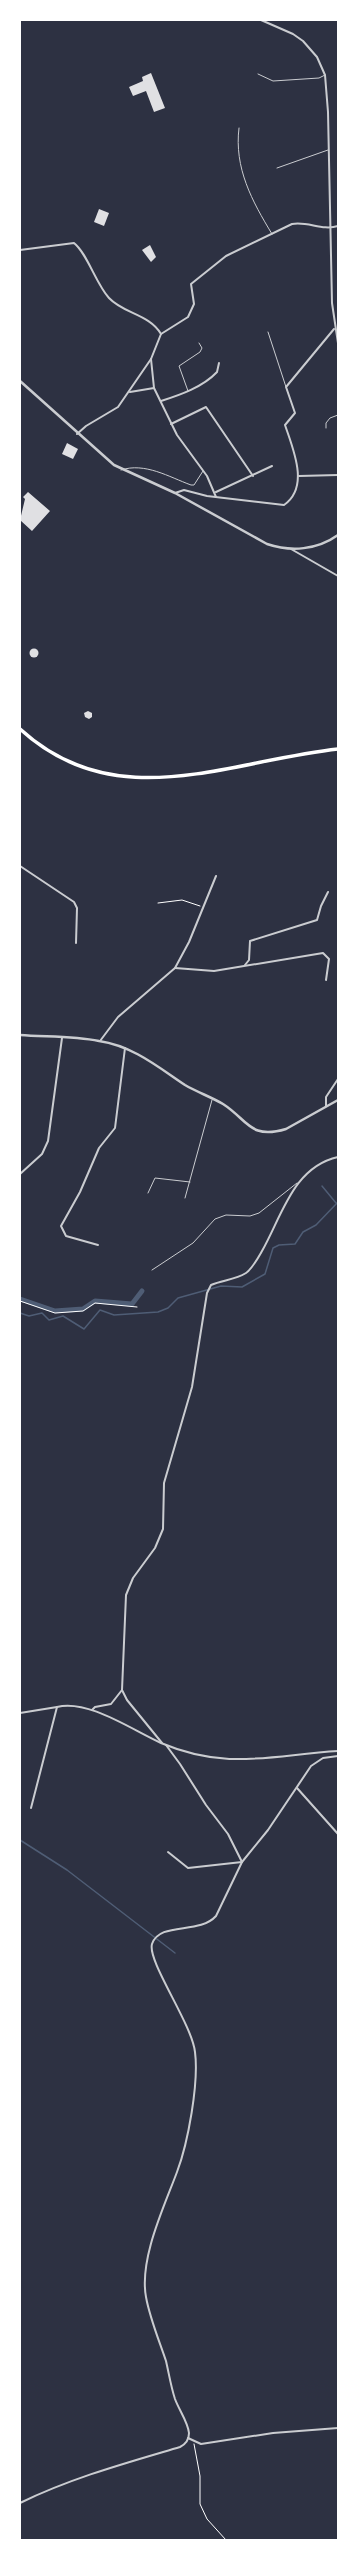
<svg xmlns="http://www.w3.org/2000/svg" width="358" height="2560" viewBox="0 0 358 2560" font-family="'Source Sans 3',sans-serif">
<rect width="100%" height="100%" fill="#2d3142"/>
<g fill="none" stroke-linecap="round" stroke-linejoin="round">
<g stroke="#4f5d75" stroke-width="1.5">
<path d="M 322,1186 L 336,1203"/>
<path d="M 20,1313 L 29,1316 L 42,1313 L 49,1320 L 63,1316 L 84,1329 L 100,1310 L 114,1315 L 158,1312 L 168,1308 L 178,1298 L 221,1286 L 242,1287 L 265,1274 L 273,1248 L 279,1245 L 295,1244 L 303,1232 L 316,1225 L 338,1202"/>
<path d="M 20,1840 L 67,1870 L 175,1953"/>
</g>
<path stroke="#4f5d75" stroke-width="5" d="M 20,1299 L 55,1311 L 83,1309 L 95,1301 L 132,1304 L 142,1291"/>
</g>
<g fill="#e0e0e3">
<path d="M 151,73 L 165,108 L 154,112 L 146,91 L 133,96 L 129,87 L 143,81 L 142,77 Z"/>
<path d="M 99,209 L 109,213 L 104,226 L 94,222 Z"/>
<path d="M 150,245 L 156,257 L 151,262 L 142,250 Z"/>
<path d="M 67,443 L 78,449 L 73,459 L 62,454 Z"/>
<path d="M 28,492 L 50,511 L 32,531 L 20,520 L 25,499 L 23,497 Z"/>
<circle cx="34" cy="653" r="4.5"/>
<path d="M 88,711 L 92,713 L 92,717 L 89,719 L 85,717 L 84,713 Z"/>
</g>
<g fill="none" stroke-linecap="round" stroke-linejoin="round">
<g stroke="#fff" stroke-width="1">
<path d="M 158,903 L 182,900 L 200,906"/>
<path d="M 20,1301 L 55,1313 L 83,1311 L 95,1303 L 137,1307"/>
<path d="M 194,2444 L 200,2476 L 200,2504 L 207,2519 L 226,2540"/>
</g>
<g stroke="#caccd0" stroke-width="1">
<path d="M 258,74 L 273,81 L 319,78 L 325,75"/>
<path d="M 239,128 C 234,168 252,201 272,234"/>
<path d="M 277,168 L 328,150"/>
<path d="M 268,332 L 286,387"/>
<path d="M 188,391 L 179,366 L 200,352 L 202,348 L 199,343"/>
<path d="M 326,428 L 326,423 L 330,418 L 338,415"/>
<path d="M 121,470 C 145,462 169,477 191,485 L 194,485 L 203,471"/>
<path d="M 148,1193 L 155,1178 L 190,1182"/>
<path d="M 185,1198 L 212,1100"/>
<path d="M 152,1270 L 193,1243 L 215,1219 L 226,1215 L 250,1216 L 259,1213 L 297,1183"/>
</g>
<g stroke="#caccd0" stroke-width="2">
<path d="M 261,20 L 293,34 L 303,41 L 317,57 L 325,75 L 328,112 L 332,303 L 338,343"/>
<path d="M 20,250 L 74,243 C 87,253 96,284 109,298 C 124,314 149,314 161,334"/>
<path d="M 151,359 L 154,388"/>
<path d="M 130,392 L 154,388 L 177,435 L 207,476 L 216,497"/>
<path d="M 161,401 C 180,395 203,387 217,372 L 219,363"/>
<path d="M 171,424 L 206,407 L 253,476"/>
<path d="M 77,434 L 86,426 L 118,407 L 151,359 L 161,334 L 188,317 L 194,304 L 191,284 L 226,256 L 292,224 C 308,221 322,231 338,226"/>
<path d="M 299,476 L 338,475"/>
<path d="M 216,492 L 272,466"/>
<path d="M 175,493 L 184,490 L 207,496 L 284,505 C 310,487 293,449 285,425 L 295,413 L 286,387 L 334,329"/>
<path d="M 291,549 L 338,576"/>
<path d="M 20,866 L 74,902 L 77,908 L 76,943"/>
<path d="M 245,965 L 249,960 L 250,941 L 317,920 L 321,906 L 328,892"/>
<path d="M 175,968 L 214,971 L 323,953 L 329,959 L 326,980"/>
<path d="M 100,1041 L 118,1017 L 175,968 L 189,942 L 216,876"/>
<path d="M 326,1106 L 326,1097 L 338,1079"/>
<path d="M 20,1174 L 42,1154 L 48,1141 L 62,1038"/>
<path d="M 98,1245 L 66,1236 L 61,1226 L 80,1192 L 99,1148 L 115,1128 L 125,1048"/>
<path d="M 122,1690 L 127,1700 L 162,1743"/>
<path d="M 92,1710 L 95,1707 L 111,1704 L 122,1690 L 126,1595 L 133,1578 L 155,1548 L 163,1529 L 164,1483 L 192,1387 L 207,1293 L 211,1285 C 222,1280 235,1280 246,1273 C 252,1269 258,1258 262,1251 C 282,1216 293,1167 338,1157"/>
<path d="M 20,1713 L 57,1707"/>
<path d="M 166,1745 L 180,1764 L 206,1805 L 228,1834 L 242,1862"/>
<path d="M 297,1788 L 338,1834"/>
<path d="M 31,1808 L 57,1707 C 88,1699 132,1730 161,1743 C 227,1771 271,1755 338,1751"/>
<path d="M 168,1852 L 188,1868 L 242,1862"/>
<path d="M 188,2438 L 201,2444 L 273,2433 L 338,2428"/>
<path d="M 20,2503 C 71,2478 126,2463 180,2447 C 186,2444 189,2440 189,2433 C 188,2422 179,2410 175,2399 C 171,2387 169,2374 166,2361 C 159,2340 150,2319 146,2297 C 139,2259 164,2207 177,2172 C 188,2143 199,2083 195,2052 C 192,2024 147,1961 152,1944 C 160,1921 199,1935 216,1916 L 242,1862 L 268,1830 L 311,1766 L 323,1758 L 338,1756"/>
</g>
<g stroke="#caccd0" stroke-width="2.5">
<path d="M 20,381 L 114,465 L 175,493 L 267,544 C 291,552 317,550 338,535"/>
<path d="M 20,1035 C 46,1037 73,1036 99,1041 C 133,1046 158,1067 185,1085 C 197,1092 211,1097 223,1104 C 248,1120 250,1140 286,1129 L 338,1100"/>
</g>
<path stroke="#fff" stroke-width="3.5" d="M 20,729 C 116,817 227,761 338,749"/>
</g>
<rect width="358" height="2560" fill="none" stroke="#ffffff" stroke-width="42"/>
</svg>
